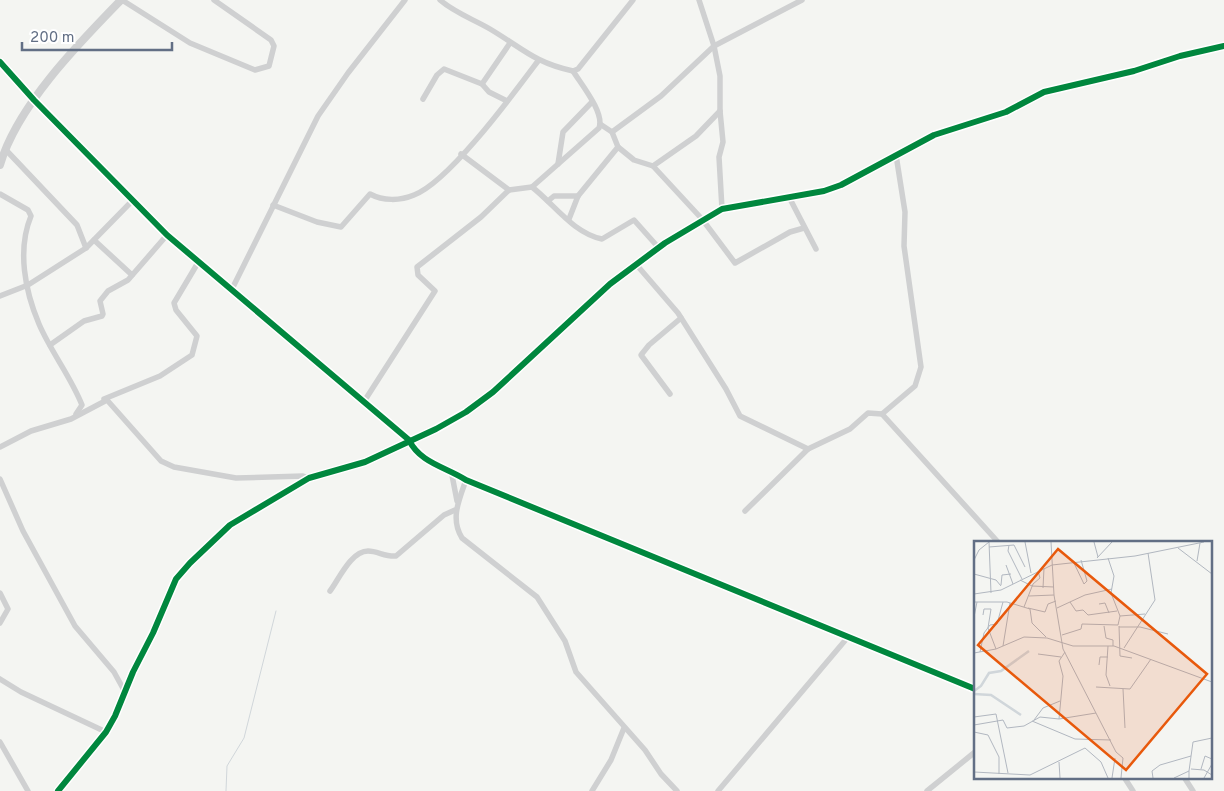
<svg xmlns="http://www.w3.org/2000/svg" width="1224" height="791" viewBox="0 0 1224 791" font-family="Overpass,sans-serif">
<rect width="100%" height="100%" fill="#f4f5f2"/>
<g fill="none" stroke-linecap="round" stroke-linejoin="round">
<path stroke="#d0d6da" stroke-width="1" d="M 226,791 L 227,766 L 244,738 L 276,611"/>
<g stroke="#cfd0d1" stroke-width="5.5">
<path d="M 122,0 L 190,43 L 255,70 L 269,66 L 274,46 L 271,40 L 214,0"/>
<path d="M 440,0 C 455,13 473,19 490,29 C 522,48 535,63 573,71 L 578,69 L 633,0"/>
<path d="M 699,0 L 714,46 L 720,76 L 720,111 L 723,142 L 719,157 L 722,209"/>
<path d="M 0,62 L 34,100 L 167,235 L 409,440 C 420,463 446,467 466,480 L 975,689"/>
<path d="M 482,84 L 510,43"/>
<path d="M 423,99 L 437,75 L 444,69 L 482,84 L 489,92 L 507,101"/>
<path d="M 600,124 L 612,132 L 618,147 L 634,160 L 653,166 L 702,219 L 735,263 L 790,232 L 804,228"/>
<path d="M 612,132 L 661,96 L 714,46 L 802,0"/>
<path d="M 6,150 L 77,225 L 86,248"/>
<path d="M 461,154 L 509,190"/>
<path d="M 558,164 L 563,132 L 592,102"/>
<path d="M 653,166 L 696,136 L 720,111"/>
<path d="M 532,187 C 554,204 573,233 602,239 L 634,220 L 658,247"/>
<path d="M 0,194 L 28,210 L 31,216 C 17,250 25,291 39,324 C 51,352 71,377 82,405 L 76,414"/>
<path d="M 789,197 L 816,249"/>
<path d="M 548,201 L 554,196 L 578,196"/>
<path d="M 273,205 L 317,222 L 341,227 L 370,194 C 383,201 400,201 414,195 C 449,182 514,93 538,61"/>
<path d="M 569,219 L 578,196 L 618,147"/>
<path d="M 94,240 L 132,275"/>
<path d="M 635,263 L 678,313 L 726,389 L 740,416 L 808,449"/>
<path d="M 232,289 L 318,116 L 348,73 L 405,0"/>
<path d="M 0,296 L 28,285 L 86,248 L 133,200"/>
<path d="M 50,345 L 84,321 L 102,316 L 103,314 L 100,301 L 108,291 L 128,280 L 167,235"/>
<path d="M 670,394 L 641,355 L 649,345 L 681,318"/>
<path d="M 104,399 L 160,376 L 192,355 L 197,336 L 176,310 L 174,303 L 199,261"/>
<path d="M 365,400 L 435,291 L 418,275 L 417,267 L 481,217 L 509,190 L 532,187 L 599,128 C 605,113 581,84 573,71"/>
<path d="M 882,414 L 998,542"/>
<path d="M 0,447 L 31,431 L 71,419 L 107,400 L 161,461 L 174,467 L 236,478 L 303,476 L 309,478"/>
<path d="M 451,470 L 457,501"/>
<path d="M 0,479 L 23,531 L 75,626 L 114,672 L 125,692"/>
<path d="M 466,480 C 459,500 450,519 462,538 L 537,597 L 565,641 L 576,672 L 645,750 L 661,774 L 677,791"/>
<path d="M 745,511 L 808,449 L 850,429 L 868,413 L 882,414 L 915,386 L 921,367 L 904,246 L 905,212 L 896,155"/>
<path d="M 330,591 C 339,579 351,551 368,551 C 378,551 385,557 396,556 L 444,515 L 455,510"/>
<path d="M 0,593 L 8,609 L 0,623"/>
<path d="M 0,679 L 21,692 L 106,732"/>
<path d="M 0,742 L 28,791"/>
<path d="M 1124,777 L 1133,791"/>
<path d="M 1184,777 L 1193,791"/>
<path d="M 58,791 L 106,732 L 115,716 L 133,672 L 153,633 L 176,579 L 190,563 L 230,525 L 309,478 L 365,462 L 436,429 L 466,412 L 493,392 L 610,284 L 665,243 L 722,209 L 824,191 L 841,185 L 934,135 L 1006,112 L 1044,92 L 1134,71 L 1180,56 L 1224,46"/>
<path d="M 592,791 L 611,760 L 624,728"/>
<path d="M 718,791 L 848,637"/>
<path d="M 927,791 L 975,752"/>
</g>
<path stroke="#cfd0d1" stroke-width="8" d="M 0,165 C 17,106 79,43 121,0"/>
<g stroke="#fff" stroke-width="9">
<g id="cycleway">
<path d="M 0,62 L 34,100 L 167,235 L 409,440 C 420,463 446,467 466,480 L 975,689"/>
<path d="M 58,791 L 106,732 L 115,716 L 133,672 L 153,633 L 176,579 L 190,563 L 230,525 L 309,478 L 365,462 L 436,429 L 466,412 L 493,392 L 610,284 L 665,243 L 722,209 L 824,191 L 841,185 L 934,135 L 1006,112 L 1044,92 L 1134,71 L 1180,56 L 1224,46"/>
</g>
</g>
<use href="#cycleway" stroke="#00873e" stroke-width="6"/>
</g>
<g transform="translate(974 541)">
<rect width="238" height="238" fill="#f4f5f2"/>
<path fill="none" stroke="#d0d6da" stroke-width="2.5" d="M 0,150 L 7,145 L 15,132 L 27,130 L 55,110M 0,153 L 17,154 L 47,174"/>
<path fill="none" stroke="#b1b7c0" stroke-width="1" d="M 15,1 L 17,52M 51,1 L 57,32M 77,1 L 80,54 L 89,108 L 142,211 L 149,217 L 147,237M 120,1 L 124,16M 35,4 L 34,10 L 48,38M 15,6 L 40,4 L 51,26M 204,7 L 238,33M 123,17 L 138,1M 0,19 L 5,9 L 15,1M 99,20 L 110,43 L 113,40 L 107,19M 223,20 L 226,2M 32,24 L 39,43M 0,33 L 22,39 L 27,45M 46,39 L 58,45 L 80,46M 27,44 L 28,34 L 37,33M 69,47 L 70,27M 0,53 L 27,49 L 78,24 L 161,15 L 230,1M 55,55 L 80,54M 0,61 L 33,61 L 56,68 L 58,82 L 72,96M 96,61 L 102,70 L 109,69 L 114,74 L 143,70M 125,63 L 131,62 L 135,72M 50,66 L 59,43 L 66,37 L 64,30M 54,67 L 71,71 L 74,63 L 82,60M 83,67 L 111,54 L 138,48M 9,74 L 10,68 L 17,68 L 14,87 L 22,108M 146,75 L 171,73M 0,76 L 3,61M 130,85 L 132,97 L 139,99 L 139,105M 145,85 L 146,115 L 158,117M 145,86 L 166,86 L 194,93M 88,94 L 107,88 L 108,83 L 144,84 L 146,75 L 137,52 L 140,35 L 134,17M 29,105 L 36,62M 134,105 L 132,134 L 136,145M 150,107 L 181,59 L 174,12M 6,111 L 10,92 L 16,84 L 23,83 L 29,61M 0,112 L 22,108 L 50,96 L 73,97 L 99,105 L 140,105 L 238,141M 64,113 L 87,116M 125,124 L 126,116 L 134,116M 122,146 L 156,148 L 177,118M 149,148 L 151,187M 0,176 L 22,173 L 34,232M 85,178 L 89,135 L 85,120 L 91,111M 60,179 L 69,167 L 86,160M 58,180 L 101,198 L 137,199M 0,184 L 29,179 L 33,187 L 50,185 L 66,176 L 85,178 L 122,172M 0,191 L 14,194 L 25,216 L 25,233M 85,221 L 86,237M 217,228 L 230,229 L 238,234M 227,228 L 231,215 L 238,218M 215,230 L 219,201 L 238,197M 0,231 L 56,234 L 111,207 L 127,221 L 134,237M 138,237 L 141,217M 179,237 L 178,230 L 186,224 L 217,215M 200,237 L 215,230 L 215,237M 230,237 L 238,223"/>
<path fill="#e8590c" fill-opacity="0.15" stroke="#e8590c" stroke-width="2.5" d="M 84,8 L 233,133 L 152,229 L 4,104 Z"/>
<rect width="238" height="238" fill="none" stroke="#626f85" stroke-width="2.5"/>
</g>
<path d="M22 42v8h150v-8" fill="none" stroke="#626f85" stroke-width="2.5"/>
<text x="30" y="42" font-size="15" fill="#626f85" stroke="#ffffff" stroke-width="4" paint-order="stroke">200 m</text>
</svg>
